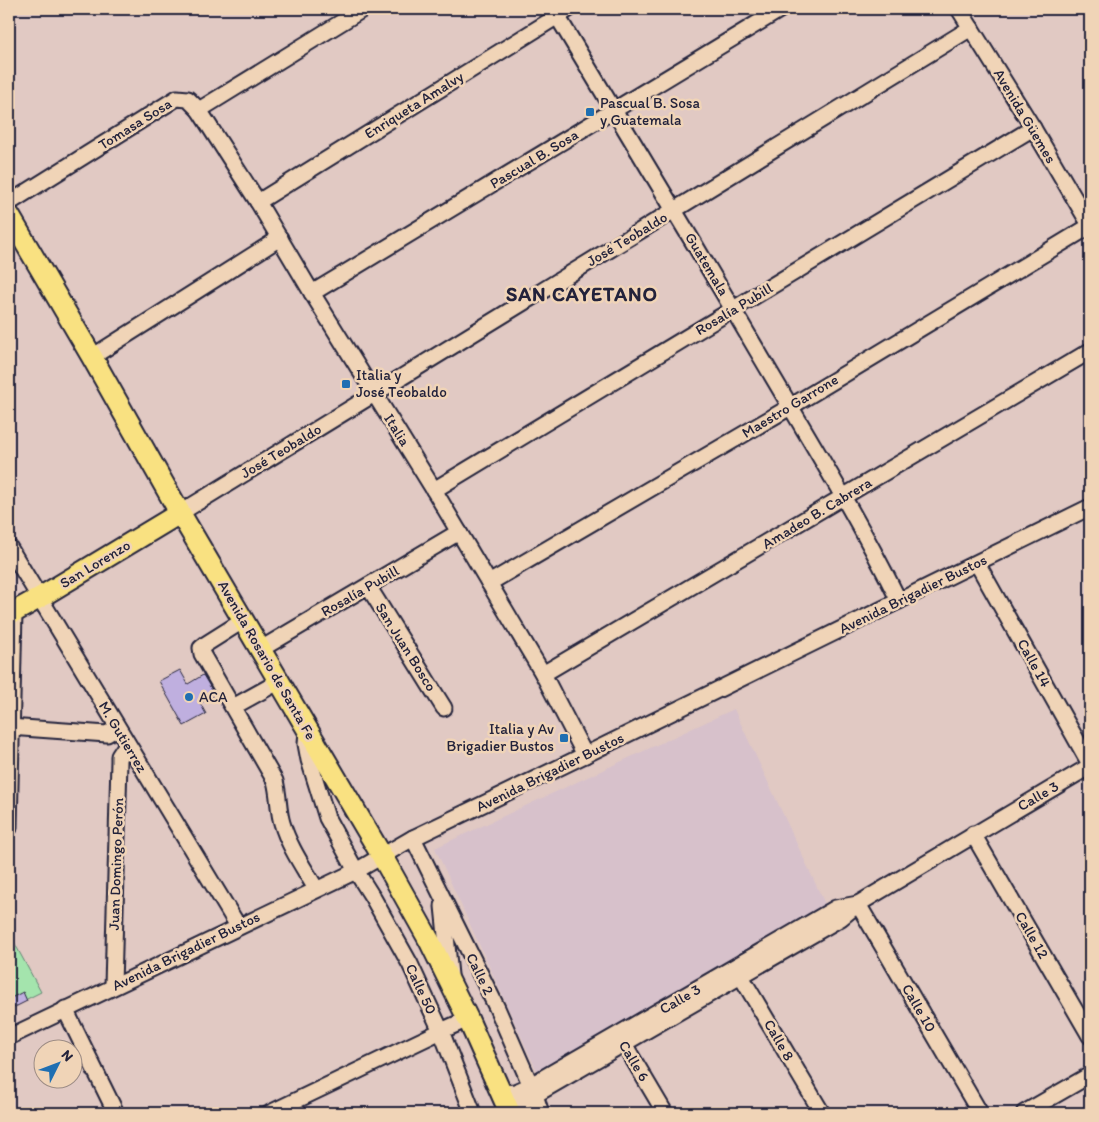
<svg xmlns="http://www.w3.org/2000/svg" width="1099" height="1122" viewBox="0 0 1099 1122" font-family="Itim,sans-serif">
<rect width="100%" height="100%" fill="#e1c9c3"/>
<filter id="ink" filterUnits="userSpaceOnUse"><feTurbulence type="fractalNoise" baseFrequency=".02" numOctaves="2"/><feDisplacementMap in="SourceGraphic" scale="10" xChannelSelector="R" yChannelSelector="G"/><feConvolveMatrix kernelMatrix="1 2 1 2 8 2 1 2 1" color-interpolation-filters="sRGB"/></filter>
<g filter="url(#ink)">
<path fill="#d7c1cb" d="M 734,709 L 825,904 L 537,1071 L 435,848 Z"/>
<path fill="#a4e4ad" stroke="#638374" d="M 9,933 L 41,992 L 9,1008 Z"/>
<g fill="#bfafdf" stroke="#22223b">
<path d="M 180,670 L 188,684 L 203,675 L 215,695 L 200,703 L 206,714 L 184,726 L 159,681 Z"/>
<path d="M 23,992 L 27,1001 L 9,1010 L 9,999 Z"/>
</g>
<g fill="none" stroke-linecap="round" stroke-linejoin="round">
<g stroke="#22223b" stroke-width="19">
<g id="minor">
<path d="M 553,9 C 633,141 712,273 790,406 C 828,470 866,534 899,601"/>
<path d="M 959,9 L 1033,128 L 1090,225"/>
<path d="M 199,110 L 258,202 L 312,293 L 434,490 L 543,674 L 585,755"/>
<path d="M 258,202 L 569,9"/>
<path d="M 9,203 L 177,98 L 188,99 L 199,110 L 363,9"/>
<path d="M 312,293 L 781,9"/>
<path d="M 92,357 L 280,238"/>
<path d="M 434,490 L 1033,128"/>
<path d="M 180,513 L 971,28"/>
<path d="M 9,547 L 238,926"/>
<path d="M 977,563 L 1090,764"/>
<path d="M 489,583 L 790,407 L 1090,226"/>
<path d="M 368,586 L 444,708"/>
<path d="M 244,620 L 206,644 L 201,648 L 202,654 L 275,781 C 279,795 278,810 282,823 C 289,847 304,868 316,889"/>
<path d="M 261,649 L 459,532"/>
<path d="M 543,674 L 1090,351"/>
<path d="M 233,707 L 280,681"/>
<path d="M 9,727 L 107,734 L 117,728"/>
<path d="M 307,730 L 306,744 L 309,760 L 327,818 L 356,871 L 373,898 L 410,964 L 441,1031 L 473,1113"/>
<path d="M 9,828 L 14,612"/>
<path d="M 973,834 L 1090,1036"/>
<path d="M 413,838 L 497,1008 L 535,1095 L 541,1113"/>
<path d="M 443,906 L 450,975"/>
<path d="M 736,968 L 822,1113"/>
<path d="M 113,986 L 119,761 L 119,756 L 127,744"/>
<path d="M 65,1009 L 116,1113"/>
<path d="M 9,1037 L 356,871 L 413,838 L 585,755 L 1090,507"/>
<path d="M 620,1037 L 665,1113"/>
<path d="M 502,1093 L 515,1092 L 531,1085 L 836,908 L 858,904 L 841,918 L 509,1110"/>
<path d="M 270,1113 L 441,1031 L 468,1019"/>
<path d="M 980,1113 L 858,904 L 1090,766"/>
<path d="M 1024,1113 L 1090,1075"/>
</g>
</g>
<g stroke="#22223b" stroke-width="24">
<g id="major">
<path d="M 9,215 L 92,357 L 180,513 L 382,856 L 429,940 L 468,1019 L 510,1113"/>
<path d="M 9,612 L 14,612 L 39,598 L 180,513"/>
</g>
</g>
<path stroke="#22223b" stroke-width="2" stroke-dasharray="4 4" stroke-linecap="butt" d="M 9,175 L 14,185"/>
<use href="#minor" stroke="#f0d4b7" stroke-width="15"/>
<use href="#major" stroke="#f9e181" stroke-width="20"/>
</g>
</g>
<g fill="#1f6fb2" stroke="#f0d4b7" stroke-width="2">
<rect x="585" y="107" width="10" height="10" rx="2.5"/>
<rect x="341" y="379" width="10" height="10" rx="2.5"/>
<circle cx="189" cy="697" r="5"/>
<rect x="559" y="733" width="10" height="10" rx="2.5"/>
</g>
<g text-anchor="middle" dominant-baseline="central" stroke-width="5" stroke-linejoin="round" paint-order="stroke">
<g font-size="15" fill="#22223b" stroke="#f0d4b7" text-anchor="start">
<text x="600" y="103">Pascual B. Sosa<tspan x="600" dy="17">y Guatemala</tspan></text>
<text x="356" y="375">Italia y<tspan x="356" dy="17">José Teobaldo</tspan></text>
<text x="199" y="697">ACA</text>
<text x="554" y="729" text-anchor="end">Italia y Av<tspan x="554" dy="17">Brigadier Bustos</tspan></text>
</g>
<g font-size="15" fill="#22223b" stroke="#f0d4b7">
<text transform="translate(414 105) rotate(-32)">Enriqueta Amalvy</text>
<text transform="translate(1025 116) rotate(59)">Avenida Güemes</text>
<text transform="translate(135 124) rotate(-32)">Tomasa Sosa</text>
<text transform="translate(534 159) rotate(-31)">Pascual B. Sosa</text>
<text transform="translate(627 239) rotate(-31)">José Teobaldo</text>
<text transform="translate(707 264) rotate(59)">Guatemala</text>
<text transform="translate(734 309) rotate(-31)">Rosalía Pubill</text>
<text transform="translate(790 406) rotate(-31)">Maestro Garrone</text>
<text transform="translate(397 430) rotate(58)">Italia</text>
<text transform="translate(281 451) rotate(-31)">José Teobaldo</text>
<text transform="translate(817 513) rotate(-31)">Amadeo B. Cabrera</text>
<text transform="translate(95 564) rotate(-31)">San Lorenzo</text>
<text transform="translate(360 591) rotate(-30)">Rosalía Pubill</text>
<text transform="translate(913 594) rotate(-26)">Avenida Brigadier Bustos</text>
<text transform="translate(406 647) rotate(58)">San Juan Bosco</text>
<text transform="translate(267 660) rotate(60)">Avenida Rosario de Santa Fe</text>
<text transform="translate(1034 663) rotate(61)">Calle 14</text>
<text transform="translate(123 737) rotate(59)">M. Gutierrez</text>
<text transform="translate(550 772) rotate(-26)">Avenida Brigadier Bustos</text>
<text transform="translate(1038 796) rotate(-30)">Calle 3</text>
<text transform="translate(116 864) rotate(-88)">Juan Domingo Perón</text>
<text transform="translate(1032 935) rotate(60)">Calle 12</text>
<text transform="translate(186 951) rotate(-26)">Avenida Brigadier Bustos</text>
<text transform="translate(480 974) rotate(64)">Calle 2</text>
<text transform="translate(421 989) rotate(65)">Calle 50</text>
<text transform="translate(680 999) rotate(-30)">Calle 3</text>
<text transform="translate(919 1008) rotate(60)">Calle 10</text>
<text transform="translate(779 1040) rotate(60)">Calle 8</text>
<text transform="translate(634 1061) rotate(59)">Calle 6</text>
</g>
<g font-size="20" font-weight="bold" letter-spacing="1" fill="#22223b" stroke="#f0d4b7">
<text x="582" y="294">SAN CAYETANO</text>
</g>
</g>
<rect width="1099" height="1122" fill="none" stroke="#f0d4b7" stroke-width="30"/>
<rect x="15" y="15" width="1069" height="1092" fill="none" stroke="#22223b" stroke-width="2" filter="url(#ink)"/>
<g transform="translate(58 1064) rotate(48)"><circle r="24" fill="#f0d4b7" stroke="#9e8d85"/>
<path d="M0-4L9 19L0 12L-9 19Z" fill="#1f6fb2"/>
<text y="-8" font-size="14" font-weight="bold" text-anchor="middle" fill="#22223b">N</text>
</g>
</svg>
